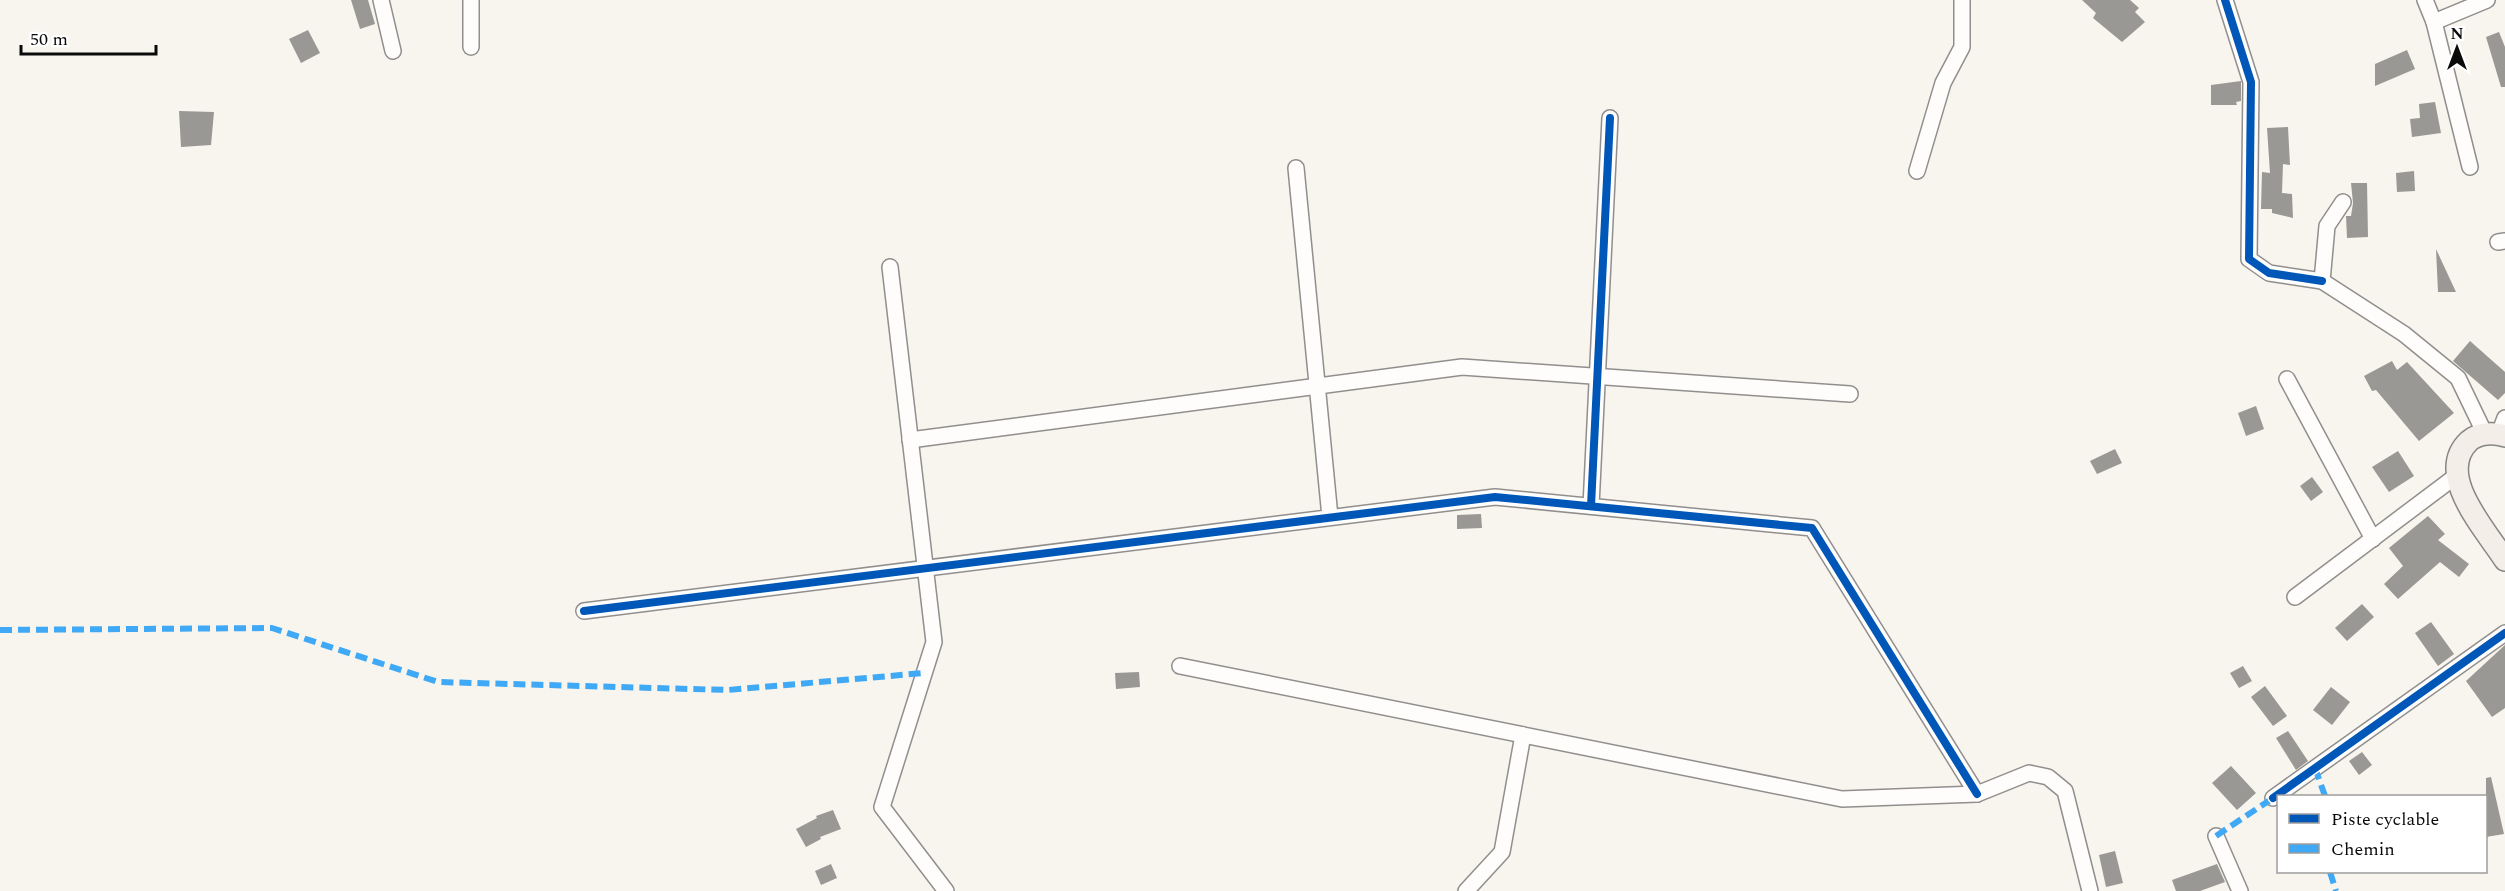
<svg xmlns="http://www.w3.org/2000/svg" width="2505" height="891" viewBox="0 0 2505 891" font-family="Spectral,serif">
<rect width="100%" height="100%" fill="#f8f4ee"/>
<g fill="#9a9894">
<path d="M 351,0 L 368,0 L 375,24 L 360,29 Z"/>
<path d="M 2082,0 L 2130,0 L 2139,8 L 2135,12 L 2145,22 L 2122,42 L 2093,18 L 2096,13 Z"/>
<path d="M 308,30 L 320,53 L 301,63 L 289,39 Z"/>
<path d="M 2499,32 L 2505,47 L 2505,87 L 2501,87 L 2486,37 Z"/>
<path d="M 2407,50 L 2415,69 L 2375,86 L 2375,64 Z"/>
<path d="M 2241,81 L 2241,101 L 2236,102 L 2237,105 L 2211,105 L 2211,85 Z"/>
<path d="M 2435,102 L 2441,133 L 2412,137 L 2410,119 L 2420,118 L 2419,104 Z"/>
<path d="M 179,111 L 214,112 L 211,145 L 181,147 Z"/>
<path d="M 2288,127 L 2290,165 L 2283,164 L 2282,193 L 2292,194 L 2293,218 L 2272,213 L 2272,209 L 2261,209 L 2262,172 L 2270,173 L 2267,128 Z"/>
<path d="M 2414,171 L 2415,191 L 2397,192 L 2396,173 Z"/>
<path d="M 2351,183 L 2367,183 L 2368,237 L 2347,238 L 2346,216 L 2351,216 L 2353,203 Z"/>
<path d="M 2436,249 L 2456,292 L 2438,292 Z"/>
<path d="M 2470,341 L 2505,372 L 2505,393 L 2498,400 L 2453,361 Z"/>
<path d="M 2392,361 L 2397,370 L 2407,362 L 2454,413 L 2419,441 L 2376,390 L 2372,391 L 2364,376 Z"/>
<path d="M 2256,406 L 2264,429 L 2246,436 L 2238,413 Z"/>
<path d="M 2115,449 L 2122,463 L 2097,474 L 2090,461 Z"/>
<path d="M 2398,451 L 2414,476 L 2389,492 L 2372,467 Z"/>
<path d="M 2312,477 L 2323,492 L 2311,501 L 2300,486 Z"/>
<path d="M 1481,514 L 1482,528 L 1457,529 L 1457,515 Z"/>
<path d="M 2428,516 L 2445,534 L 2438,540 L 2469,564 L 2459,577 L 2440,562 L 2398,599 L 2384,584 L 2403,566 L 2389,548 Z"/>
<path d="M 2362,604 L 2374,617 L 2347,641 L 2335,628 Z"/>
<path d="M 2431,622 L 2454,654 L 2438,666 L 2415,633 Z"/>
<path d="M 2505,645 L 2505,708 L 2492,717 L 2466,681 Z"/>
<path d="M 2243,666 L 2252,681 L 2239,688 L 2230,673 Z"/>
<path d="M 1139,672 L 1140,687 L 1116,689 L 1115,673 Z"/>
<path d="M 2265,686 L 2287,716 L 2273,726 L 2251,697 Z"/>
<path d="M 2331,687 L 2350,702 L 2332,725 L 2313,710 Z"/>
<path d="M 2288,731 L 2308,761 L 2296,770 L 2276,738 Z"/>
<path d="M 2362,752 L 2372,765 L 2359,775 L 2349,761 Z"/>
<path d="M 2231,766 L 2256,793 L 2237,810 L 2212,783 Z"/>
<path d="M 2491,777 L 2504,834 L 2486,837 L 2486,778 Z"/>
<path d="M 833,810 L 841,829 L 820,837 L 821,839 L 806,847 L 796,829 L 817,818 L 816,816 Z"/>
<path d="M 2115,851 L 2123,883 L 2106,887 L 2099,855 Z"/>
<path d="M 831,864 L 837,878 L 821,885 L 815,871 Z"/>
<path d="M 2217,864 L 2225,882 L 2200,891 L 2176,891 L 2172,880 Z"/>
</g>
<g fill="none" stroke-linecap="round" stroke-linejoin="round">
<g stroke="#918f8d" stroke-width="18">
<g id="street">
<path d="M 381,0 L 393,51"/>
<path d="M 2225,0 L 2251,82 L 2249,259 L 2269,273 L 2322,281"/>
<path d="M 2425,0 L 2434,22 L 2470,167"/>
<path d="M 2434,22 L 2487,0"/>
<path d="M 471,47 L 471,0"/>
<path d="M 1296,168 L 1330,517"/>
<path d="M 1917,171 L 1943,83 L 1962,47 L 1962,0"/>
<path d="M 2343,202 L 2327,226 L 2322,281 L 2404,334 L 2458,378 L 2485,434"/>
<path d="M 2498,242 L 2505,241"/>
<path d="M 890,267 L 934,642 L 882,807 L 946,891"/>
<path d="M 2287,379 L 2373,539"/>
<path d="M 2499,434 L 2505,418"/>
<path d="M 910,440 L 1462,367 L 1850,394"/>
<path d="M 1591,506 L 1610,118"/>
<path d="M 2295,597 L 2456,476"/>
<path d="M 584,611 L 1495,497 L 1812,528 L 1977,794"/>
<path d="M 1180,666 L 1842,799 L 1977,794 L 2029,773 L 2048,777 L 2065,791 L 2090,891"/>
<path d="M 2273,798 L 2505,633"/>
<path d="M 2216,836 L 2240,891"/>
<path d="M 1466,891 L 1502,852 L 1523,735"/>
</g>
</g>
<g stroke="#888683" stroke-width="24">
<path id="secondary" d="M 2505,436 C 2494,432 2478,433 2469,441 C 2434,474 2485,529 2505,560"/>
</g>
<use href="#street" stroke="#fefdfc" stroke-width="15"/>
<use href="#secondary" stroke="#f3efe8" stroke-width="21"/>
<g stroke="#3fa9f5" stroke-width="6" stroke-dasharray="12 6" stroke-linecap="butt">
<path d="M 0,630 L 272,628 L 438,682 L 728,690 L 924,673"/>
<path d="M 2315,768 L 2325,796"/>
<path d="M 2216,836 L 2273,798"/>
<path d="M 2330,872 L 2336,891"/>
</g>
<g stroke="#fff" stroke-width="11">
<g id="cycleway">
<path d="M 2225,0 L 2251,82 L 2249,259 L 2269,273 L 2322,281"/>
<path d="M 1591,506 L 1610,118"/>
<path d="M 584,611 L 1495,497 L 1812,528 L 1977,794"/>
<path d="M 2273,798 L 2505,633"/>
</g>
</g>
<use href="#cycleway" stroke="#0057b8" stroke-width="8"/>
</g>
<rect x="2277" y="795" width="210" height="78" fill="#ffffff" stroke="#9d9d9d" stroke-width="1.5"/>
<rect x="2289" y="814" width="30" height="9" fill="#0057b8" stroke="#9d9d9d" stroke-width="1.5"/>
<text x="2331" y="825" font-size="18" fill="#0a0a0a">Piste cyclable</text>
<rect x="2289" y="844" width="30" height="9" fill="#3fa9f5" stroke="#9d9d9d" stroke-width="1.5"/>
<text x="2331" y="855" font-size="18" fill="#0a0a0a">Chemin</text>
<g transform="translate(2457 48)" stroke="#ffffff" stroke-width="4.5" paint-order="stroke">
<path d="M0-4.5L10 22L0 15L-10 22Z" fill="#0a0a0a"/>
<text y="-9" font-size="16" font-weight="bold" text-anchor="middle" fill="#0a0a0a">N</text>
</g>
<path d="M21 45v9h135v-9" fill="none" stroke="#0a0a0a" stroke-width="3"/>
<text x="30" y="45" font-size="18" fill="#0a0a0a" stroke="#ffffff" stroke-width="4.5" paint-order="stroke">50 m</text>
</svg>
